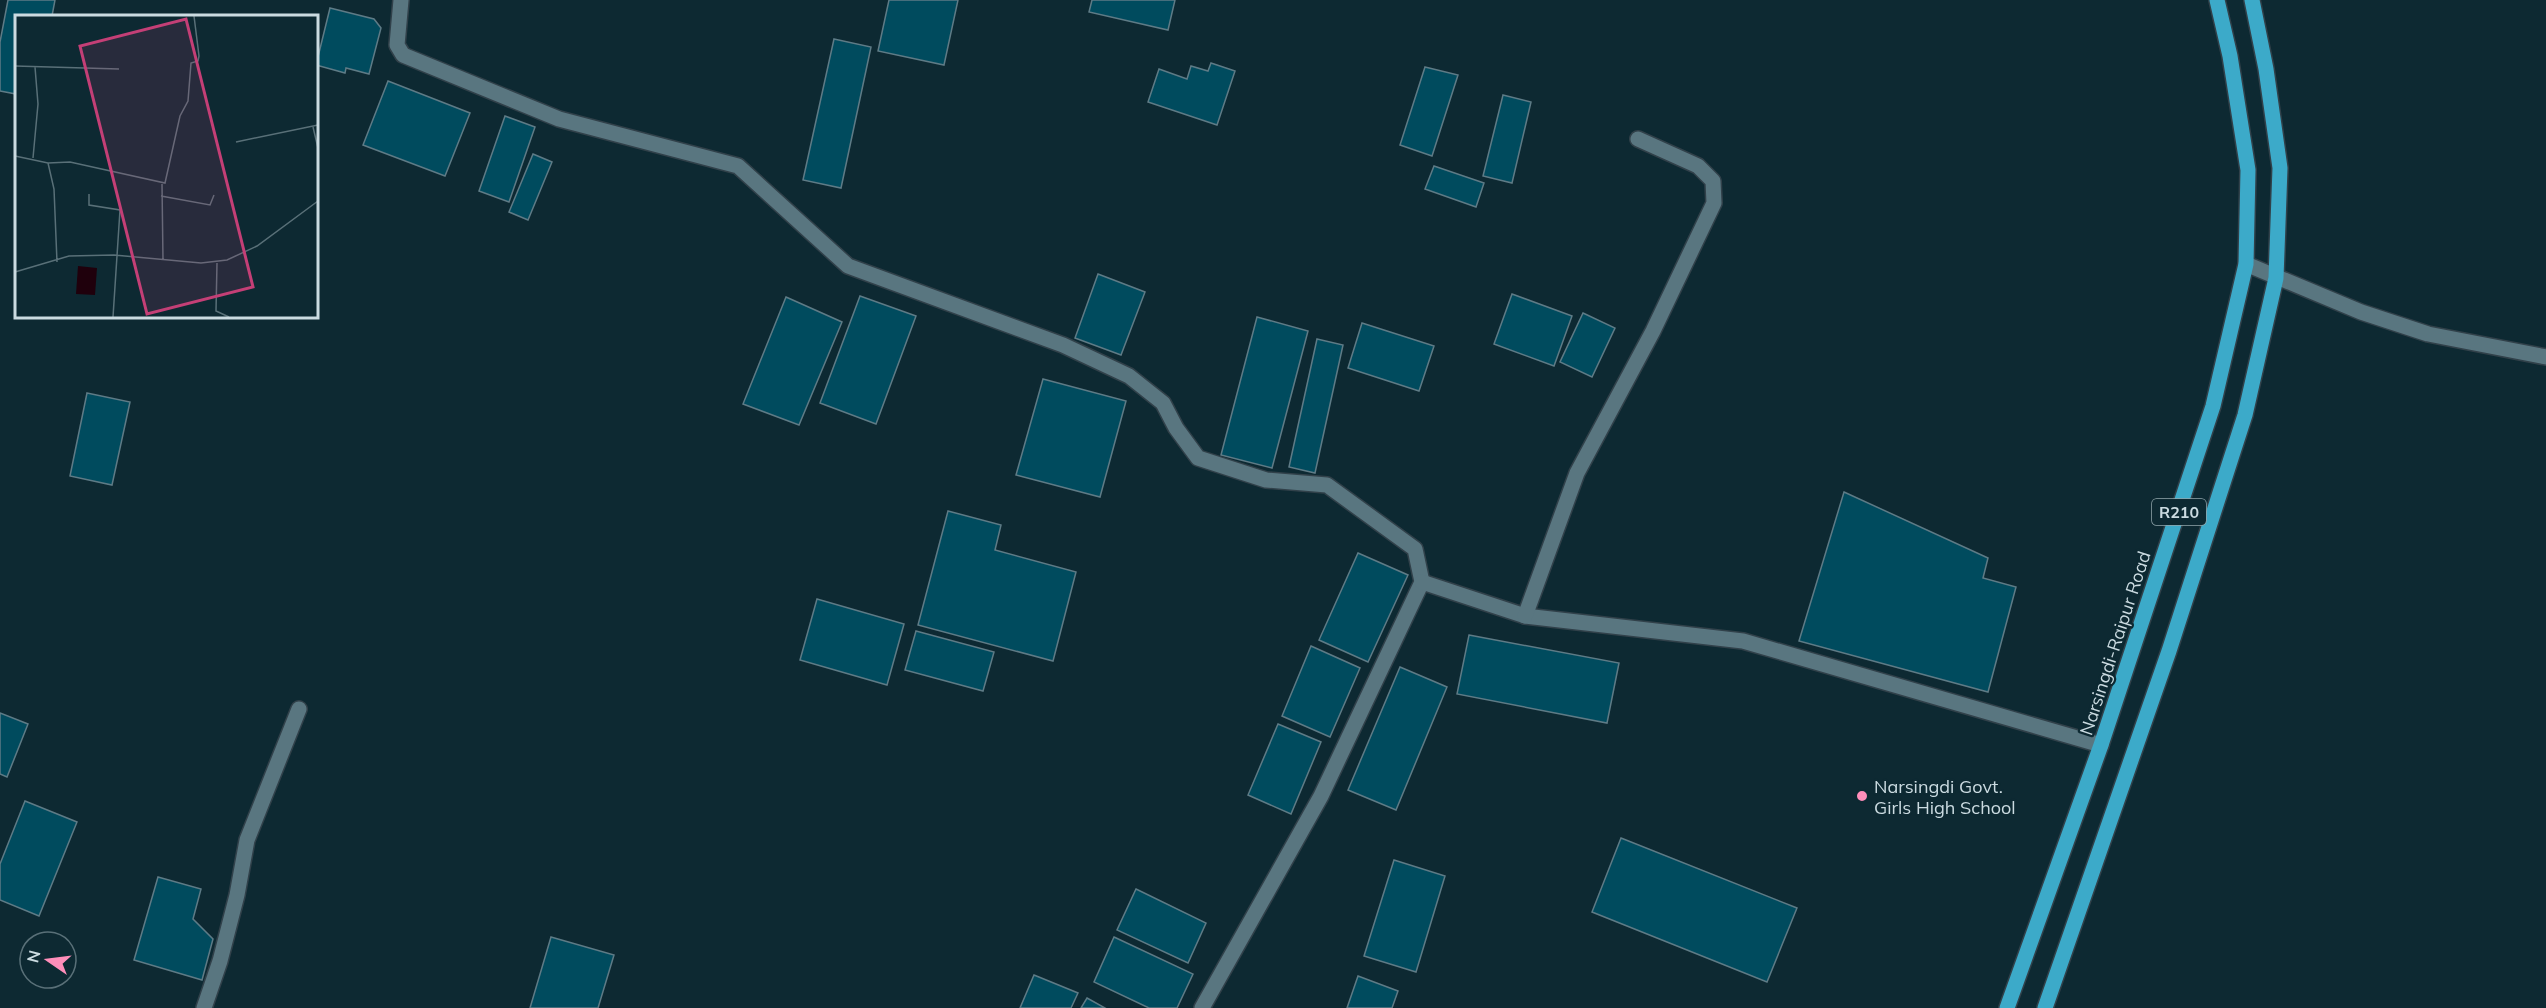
<svg xmlns="http://www.w3.org/2000/svg" width="2546" height="1008" viewBox="0 0 2546 1008" font-family="Mulish,sans-serif">
<rect width="100%" height="100%" fill="#0d2932"/>
<g fill="#004b5e" stroke="#5e7b86" stroke-width="1.5">
<path d="M 8,0 L 55,0 L 52,16 L 16,16 L 16,94 L 0,91 L 0,42 Z"/>
<path d="M 889,0 L 958,0 L 944,65 L 878,51 Z"/>
<path d="M 1092,0 L 1175,0 L 1168,30 L 1089,12 Z"/>
<path d="M 330,8 L 374,19 L 381,28 L 369,74 L 346,68 L 345,73 L 316,65 Z"/>
<path d="M 834,39 L 871,47 L 841,188 L 803,180 Z"/>
<path d="M 1211,63 L 1235,71 L 1217,125 L 1148,102 L 1159,69 L 1187,79 L 1191,66 L 1208,71 Z"/>
<path d="M 1425,67 L 1458,75 L 1432,156 L 1400,145 Z"/>
<path d="M 388,81 L 470,113 L 445,176 L 363,145 Z"/>
<path d="M 1503,95 L 1531,102 L 1512,183 L 1483,176 Z"/>
<path d="M 505,116 L 535,127 L 509,202 L 479,191 Z"/>
<path d="M 533,154 L 552,162 L 528,220 L 509,212 Z"/>
<path d="M 1434,166 L 1484,183 L 1476,207 L 1425,189 Z"/>
<path d="M 1098,274 L 1145,292 L 1121,355 L 1075,338 Z"/>
<path d="M 1512,294 L 1572,316 L 1554,366 L 1494,344 Z"/>
<path d="M 860,296 L 916,316 L 876,424 L 820,403 Z"/>
<path d="M 786,297 L 842,322 L 799,425 L 743,404 Z"/>
<path d="M 1583,313 L 1615,328 L 1592,377 L 1560,362 Z"/>
<path d="M 1257,317 L 1308,331 L 1272,468 L 1221,455 Z"/>
<path d="M 1362,323 L 1434,346 L 1419,391 L 1348,368 Z"/>
<path d="M 1317,339 L 1343,345 L 1315,473 L 1289,467 Z"/>
<path d="M 1043,379 L 1126,401 L 1100,497 L 1016,475 Z"/>
<path d="M 87,393 L 130,402 L 112,485 L 70,476 Z"/>
<path d="M 1844,492 L 1988,558 L 1983,578 L 2016,587 L 1988,692 L 1799,641 Z"/>
<path d="M 948,511 L 1001,525 L 995,550 L 1076,572 L 1053,661 L 918,625 Z"/>
<path d="M 1358,553 L 1408,575 L 1368,662 L 1319,640 Z"/>
<path d="M 817,599 L 904,624 L 887,685 L 800,660 Z"/>
<path d="M 916,631 L 994,652 L 983,691 L 905,670 Z"/>
<path d="M 1469,635 L 1619,663 L 1607,723 L 1457,694 Z"/>
<path d="M 1311,646 L 1360,668 L 1330,737 L 1282,716 Z"/>
<path d="M 1400,667 L 1447,687 L 1396,810 L 1348,790 Z"/>
<path d="M 0,713 L 28,724 L 7,777 L 0,774 Z"/>
<path d="M 1278,724 L 1321,742 L 1291,814 L 1248,795 Z"/>
<path d="M 25,801 L 77,822 L 39,916 L 0,900 L 0,864 Z"/>
<path d="M 1621,838 L 1797,908 L 1767,982 L 1592,912 Z"/>
<path d="M 1394,860 L 1445,876 L 1416,972 L 1364,956 Z"/>
<path d="M 158,877 L 201,889 L 193,919 L 213,939 L 202,980 L 134,960 Z"/>
<path d="M 1136,889 L 1206,923 L 1188,963 L 1117,930 Z"/>
<path d="M 551,937 L 614,955 L 598,1008 L 530,1008 Z"/>
<path d="M 1114,937 L 1193,974 L 1177,1008 L 1149,1008 L 1094,982 Z"/>
<path d="M 1034,975 L 1078,993 L 1071,1008 L 1020,1008 Z"/>
<path d="M 1358,976 L 1398,991 L 1392,1008 L 1347,1008 Z"/>
<path d="M 1087,998 L 1105,1008 L 1081,1008 Z"/>
</g>
<g fill="none" stroke-linecap="round" stroke-linejoin="round">
<g stroke="#31414a" stroke-width="18">
<g id="minor">
<path d="M 401,0 L 397,45 L 403,55 L 559,119 L 738,166 L 848,266 L 1063,345 L 1129,376 L 1163,403 L 1176,428 L 1198,458 L 1266,480 L 1327,485 L 1415,549 L 1422,582 L 1321,796 L 1202,1008"/>
<path d="M 2246,264 L 2361,312 L 2428,334 L 2546,357"/>
<path d="M 1422,582 L 1525,616 L 1743,641 L 2101,745"/>
<path d="M 1525,616 L 1577,473 L 1653,331 L 1714,203 L 1713,181 L 1698,166 L 1638,139"/>
<path d="M 204,1008 L 220,961 L 237,895 L 247,840 L 299,709"/>
</g>
</g>
<g stroke="#31414a" stroke-width="18">
<g id="primary">
<path d="M 2007,1008 L 2101,745 L 2213,406 L 2246,264 L 2248,170 L 2230,56 L 2217,0"/>
<path d="M 2045,1008 L 2169,651 L 2245,415 L 2276,278 L 2280,168 L 2266,69 L 2252,0"/>
</g>
</g>
<use href="#minor" stroke="#597680" stroke-width="15"/>
<use href="#primary" stroke="#3caac9" stroke-width="15"/>
</g>
<circle fill="#ff8eba" stroke="#0d2932" stroke-width="2" cx="1862" cy="796" r="6"/>
<g text-anchor="middle" dominant-baseline="central" stroke-width="4.5" stroke-linejoin="round" paint-order="stroke">
<rect fill="#0d2932" stroke="#92a6ac" stroke-width="1.5" x="2152" y="499" width="54" height="26" rx="4.5"/>
<g font-size="16" font-weight="bold" fill="#cbdbe1">
<text x="2179" y="512">R210</text>
</g>
<g font-size="18" fill="#cbdbe1" stroke="#0d2932">
<text transform="translate(2115 643) rotate(-72)">Narsingdi-Raipur Road</text>
</g>
<g font-size="18" fill="#cbdbe1" stroke="#0d2932" text-anchor="start">
<text x="1874" y="786">Narsingdi Govt.<tspan x="1874" dy="21">Girls High School</tspan></text>
</g>
</g>
<g transform="translate(15 15)">
<rect width="303" height="303" fill="#0d2932"/>
<path d="M 63,251 L 82,253 L 80,280 L 61,279 Z" fill="#1f000c"/>
<path fill="none" stroke="#597078" stroke-width="1.5" d="M 0,51 L 104,54M 298,112 L 303,133M 221,127 L 303,110M 0,141 L 33,148 L 55,147 L 150,168 L 165,101 L 173,86 L 176,48 L 183,46 L 184,41 L 179,1M 18,143 L 23,89 L 20,52M 33,148 L 39,174 L 42,247M 147,169 L 148,245M 74,179 L 74,190 L 105,195 L 98,302M 146,181 L 195,190 L 199,180M 202,248 L 201,296 L 214,302M 0,257 L 54,241 L 99,240 L 186,248 L 212,245 L 242,231 L 303,186"/>
<path fill="#c43f76" fill-opacity="0.15" stroke="#c43f76" stroke-width="3" d="M 171,4 L 238,272 L 132,299 L 65,31 Z"/>
<rect width="303" height="303" fill="none" stroke="#cbdbe1" stroke-width="3"/>
</g>
<g transform="translate(48 960) rotate(284)"><circle r="28" fill="#0d2932" stroke="#597078" stroke-width="1.5"/>
<path d="M0-4.5L10 22L0 15L-10 22Z" fill="#ff8eba"/>
<text y="-9" font-size="16" font-weight="bold" text-anchor="middle" fill="#cbdbe1">N</text>
</g>
</svg>
